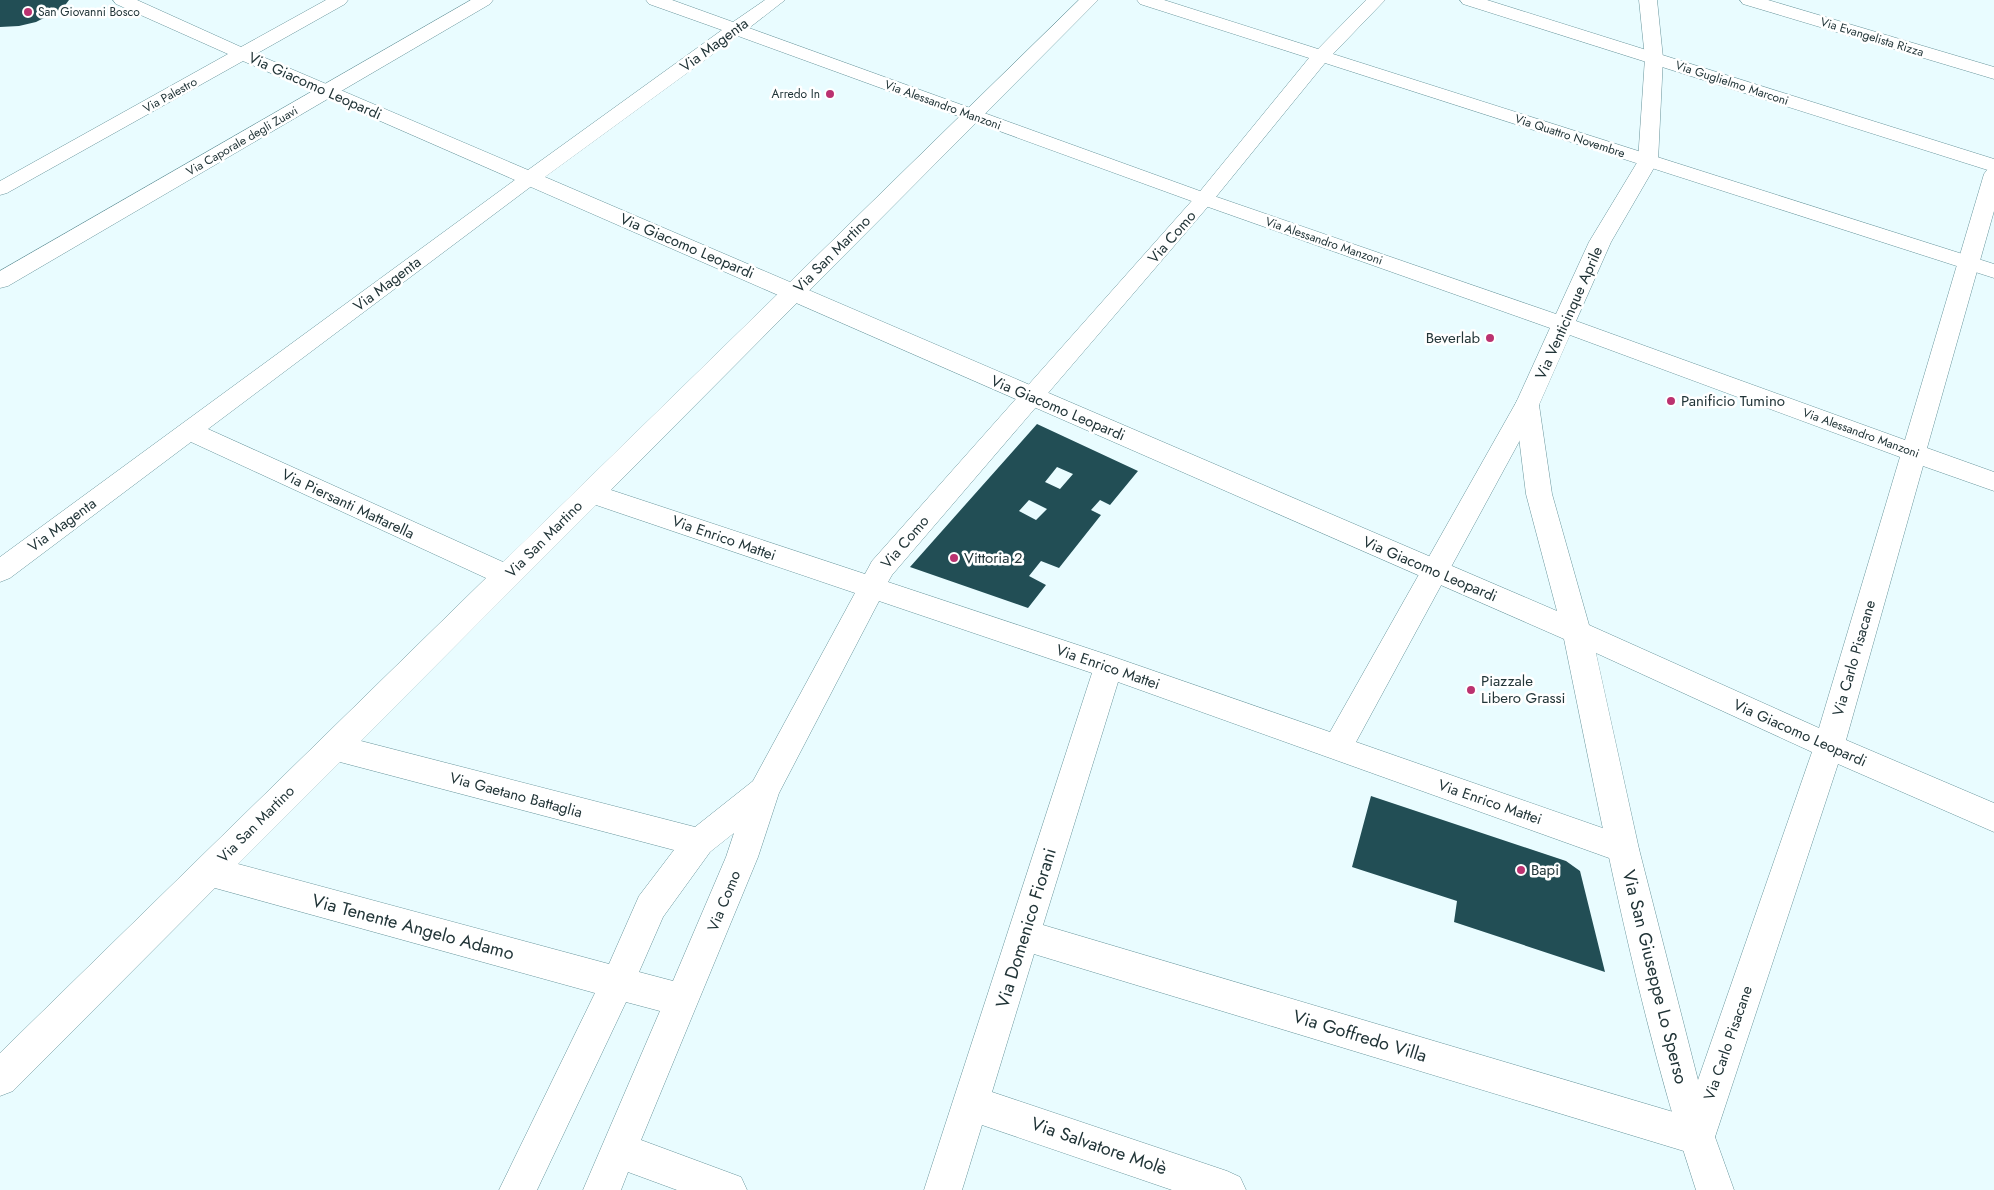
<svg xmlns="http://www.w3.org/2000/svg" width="1994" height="1190" viewBox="0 0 1994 1190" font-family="Jost,sans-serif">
<rect width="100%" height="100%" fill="#e9fcff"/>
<g fill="#224e55" fill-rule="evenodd">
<path d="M 0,0 L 69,0 L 63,8 L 36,22 L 19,26 L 0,27 Z"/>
<path d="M 1037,424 L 1138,471 L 1110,505 L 1100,500 L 1091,510 L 1101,515 L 1059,568 L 1041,561 L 1029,576 L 1046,585 L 1028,608 L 910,567 ZM 1057,467 L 1073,474 L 1060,489 L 1045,482 ZM 1029,500 L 1047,509 L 1036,520 L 1019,511 Z"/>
<path d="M 1371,796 L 1566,861 L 1580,871 L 1605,972 L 1454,922 L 1457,901 L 1352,867 Z"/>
</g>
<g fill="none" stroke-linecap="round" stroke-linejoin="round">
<g stroke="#69969d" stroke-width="1">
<g id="street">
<path d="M 471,0 L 493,0 L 490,4 L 8,286 L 0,288 L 0,271 Z"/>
<path d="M 1079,0 L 1098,0 L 611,490 L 865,574 L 872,561 L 1197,195 L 1309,58 L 1140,4 L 1137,0 L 1164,0 L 1318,49 L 1366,0 L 1385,0 L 1333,54 L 1994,264 L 1994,278 L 1325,63 L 1211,203 L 892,575 L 888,582 L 1108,655 L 1330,732 L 1518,399 L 1527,397 L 1536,399 L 1539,405 L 1356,742 L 1634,839 L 1639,849 L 1634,859 L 1623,863 L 1118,682 L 1043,925 L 1697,1119 L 1710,1124 L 1715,1137 L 1710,1150 L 1697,1155 L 1034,954 L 992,1092 L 1227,1171 L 1240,1177 L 1246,1190 L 1172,1190 L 982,1125 L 962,1190 L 924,1190 L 1092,673 L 879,601 L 779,793 L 758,857 L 641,1140 L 741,1177 L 747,1190 L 677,1190 L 628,1172 L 621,1190 L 583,1190 L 660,1011 L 626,1002 L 537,1190 L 499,1190 L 595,993 L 215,888 L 13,1091 L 0,1096 L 0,1053 L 486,578 L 191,442 L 10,578 L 0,582 L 0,557 L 523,174 L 530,172 L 537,174 L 540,178 L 537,182 L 208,429 L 503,562 ZM 596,505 L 855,593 L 753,781 L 695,827 L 361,741 ZM 340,762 L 674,850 L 639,896 L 609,964 L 238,864 ZM 734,833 L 726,857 L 673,981 L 639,972 L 663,917 L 710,852 Z"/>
<path d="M 1460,0 L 1487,0 L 1994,159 L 1994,172 L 1463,4 Z"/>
<path d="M 1740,0 L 1768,0 L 1994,67 L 1994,79 L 1743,4 Z"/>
</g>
</g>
<g stroke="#69969d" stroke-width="1">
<path id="secondary" d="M 113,0 L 137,0 L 241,47 L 326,0 L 348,0 L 345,4 L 256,54 L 528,170 L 722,30 L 649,4 L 646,0 L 672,0 L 733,22 L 765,0 L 785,0 L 749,28 L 1211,195 L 1556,314 L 1589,242 L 1638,161 L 1645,58 L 1639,0 L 1657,0 L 1663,58 L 1658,161 L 1611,242 L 1576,321 L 1905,440 L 1984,174 L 1987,170 L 1994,168 L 1994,211 L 1927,448 L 1994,472 L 1994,491 L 1923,466 L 1846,740 L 1994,803 L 1994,832 L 1838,764 L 1715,1137 L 1734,1190 L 1696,1190 C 1637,1011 1602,824 1564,639 L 243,61 L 7,193 L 0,195 L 0,181 L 228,54 L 116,4 ZM 738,36 L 1197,203 L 1550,328 L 1515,405 L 1526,494 L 1557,611 L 545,177 ZM 1570,335 L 1900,457 L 1819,728 L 1589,625 L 1552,494 L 1539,405 ZM 1596,653 L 1812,752 L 1698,1080 L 1639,849 Z"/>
</g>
<use href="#street" fill="#fff" fill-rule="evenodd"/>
<use href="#secondary" fill="#fff" fill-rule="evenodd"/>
</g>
<g fill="#bb3270" stroke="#fff" stroke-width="2">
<circle cx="28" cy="12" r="5"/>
<circle cx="830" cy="94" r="5"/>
<circle cx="1490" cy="338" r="5"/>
<circle cx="1671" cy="401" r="5"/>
<circle cx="954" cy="558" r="5"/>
<circle cx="1471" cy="690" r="5"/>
<circle cx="1521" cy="870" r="5"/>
</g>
<g text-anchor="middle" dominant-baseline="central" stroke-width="5" stroke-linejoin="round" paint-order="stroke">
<g font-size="12" fill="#223538" stroke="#fff" text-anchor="start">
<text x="38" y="12">San Giovanni Bosco</text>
<text x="820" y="94" text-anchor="end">Arredo In</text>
</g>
<g font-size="12" fill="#223538" stroke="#fff">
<text transform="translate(1872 37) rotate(17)">Via Evangelista Rizza</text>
<text transform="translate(1732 83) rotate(18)">Via Guglielmo Marconi</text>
<text transform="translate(170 95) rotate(-29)">Via Palestro</text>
<text transform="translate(943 105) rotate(20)">Via Alessandro Manzoni</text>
<text transform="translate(1570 136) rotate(18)">Via Quattro Novembre</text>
<text transform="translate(242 141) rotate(-30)">Via Caporale degli Zuavi</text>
<text transform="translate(1324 241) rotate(19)">Via Alessandro Manzoni</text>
<text transform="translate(1861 433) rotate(20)">Via Alessandro Manzoni</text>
</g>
<g font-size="15" fill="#223538" stroke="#fff">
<text transform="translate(714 45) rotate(-36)">Via Magenta</text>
<text transform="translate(315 86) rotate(24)">Via Giacomo Leopardi</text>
<text transform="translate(1172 237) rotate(-49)">Via Como</text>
<text transform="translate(687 246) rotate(23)">Via Giacomo Leopardi</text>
<text transform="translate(832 254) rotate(-45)">Via San Martino</text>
<text transform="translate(387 284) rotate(-37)">Via Magenta</text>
<text transform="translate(1569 313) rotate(-66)">Via Venticinque Aprile</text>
<text transform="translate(1058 408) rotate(23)">Via Giacomo Leopardi</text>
<text transform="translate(348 504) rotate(25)">Via Piersanti Mattarella</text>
<text transform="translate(62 525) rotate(-36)">Via Magenta</text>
<text transform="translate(724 538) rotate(19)">Via Enrico Mattei</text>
<text transform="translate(544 539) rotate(-45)">Via San Martino</text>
<text transform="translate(905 542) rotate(-49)">Via Como</text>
<text transform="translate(1430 569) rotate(23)">Via Giacomo Leopardi</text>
<text transform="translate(1854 658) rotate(-74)">Via Carlo Pisacane</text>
<text transform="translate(1108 667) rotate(19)">Via Enrico Mattei</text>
<text transform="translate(1800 733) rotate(24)">Via Giacomo Leopardi</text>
<text transform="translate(516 795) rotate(15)">Via Gaetano Battaglia</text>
<text transform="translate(1490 802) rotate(19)">Via Enrico Mattei</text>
<text transform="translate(256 824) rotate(-45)">Via San Martino</text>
<text transform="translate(724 901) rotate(-68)">Via Como</text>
<text transform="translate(1728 1043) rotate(-71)">Via Carlo Pisacane</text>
</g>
<g font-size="15" fill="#223538" stroke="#fff" text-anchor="start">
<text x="1480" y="338" text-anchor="end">Beverlab</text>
<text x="1681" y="401">Panificio Tumino</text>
<text x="964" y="558">Vittoria 2</text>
<text x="1481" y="681">Piazzale<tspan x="1481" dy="17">Libero Grassi</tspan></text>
<text x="1531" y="870">Bapi</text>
</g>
<g font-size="18" fill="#223538" stroke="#fff">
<text transform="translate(413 927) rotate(15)">Via Tenente Angelo Adamo</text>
<text transform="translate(1026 928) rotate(-73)">Via Domenico Fiorani</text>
<text transform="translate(1655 977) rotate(76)">Via San Giuseppe Lo Sperso</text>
<text transform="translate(1360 1036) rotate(17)">Via Goffredo Villa</text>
<text transform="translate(1099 1146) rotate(19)">Via Salvatore Molè</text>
</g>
</g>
</svg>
